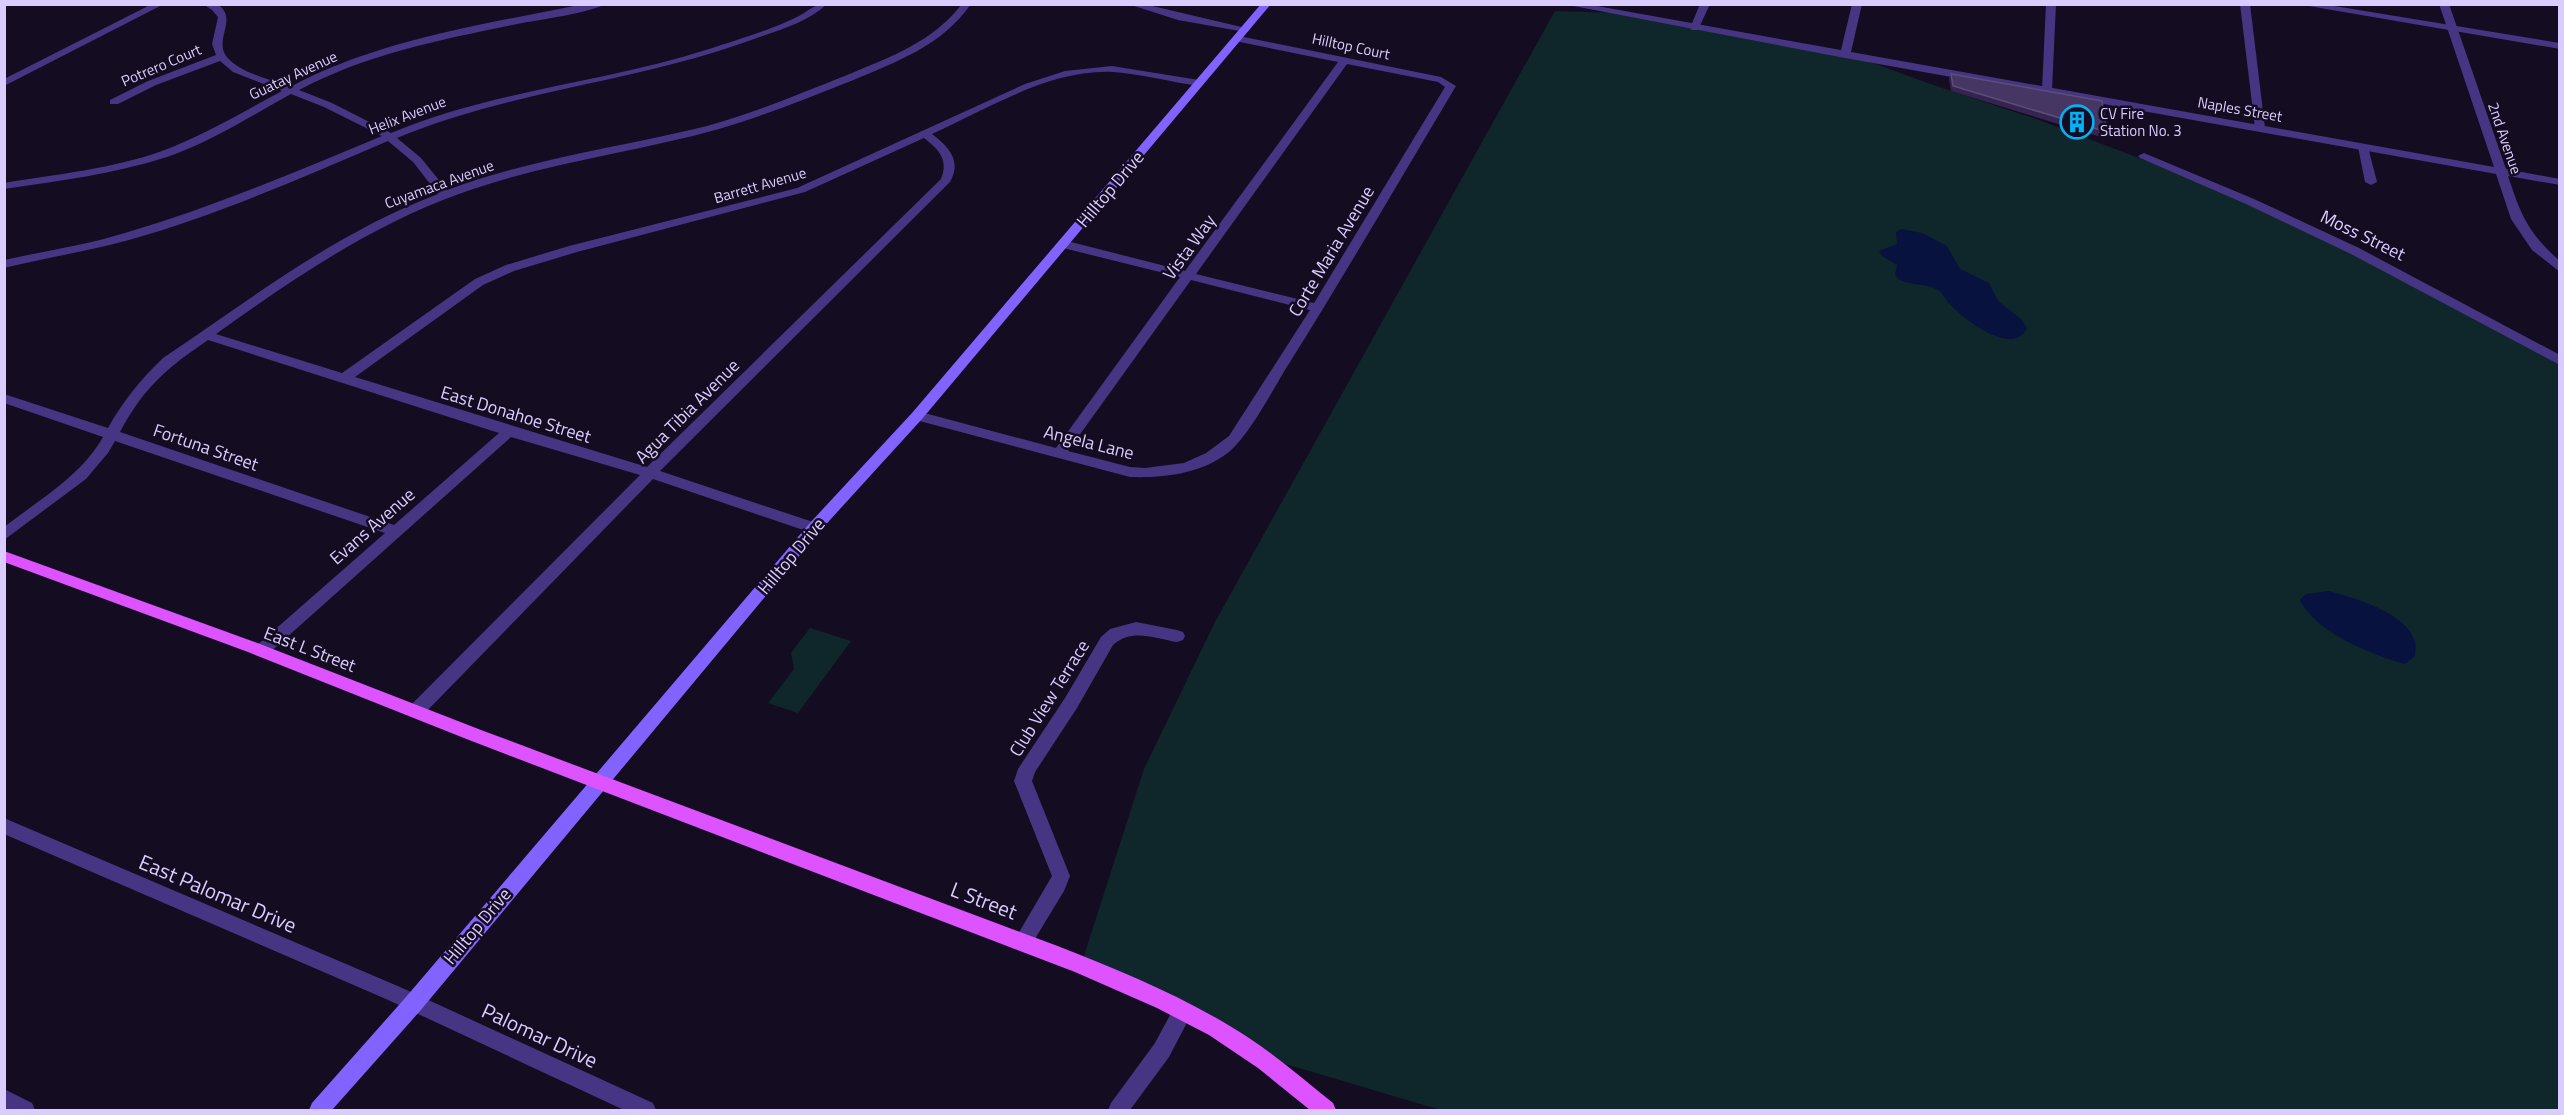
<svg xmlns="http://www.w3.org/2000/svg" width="2564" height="1115" viewBox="0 0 2564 1115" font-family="'Titillium Web',sans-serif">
<rect width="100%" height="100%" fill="#140c21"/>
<g fill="#0f272b">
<path d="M 1555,11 L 1620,13 L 1845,53 L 1936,86 L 2039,120 L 2173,171 L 2292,222 L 2559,360 L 2559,1110 L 1441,1110 L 1258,1056 L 1081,965 L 1144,769 L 1215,622 Z"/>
<path d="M 810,628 L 851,641 L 798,713 L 768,703 L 794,669 L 791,653 Z"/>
</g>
<g fill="#07123f">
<path d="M 1901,229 L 1922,233 L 1947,246 L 1960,269 L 1989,283 L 1998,301 L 2021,319 L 2027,328 C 2013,358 1963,319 1950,304 C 1945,300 1944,294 1938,290 C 1926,283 1911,286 1898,279 L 1895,274 L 1897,265 L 1882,256 L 1879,251 L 1897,244 L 1896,232 Z"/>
<path d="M 2329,591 C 2354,598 2408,613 2415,642 C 2416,645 2415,652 2415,656 L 2405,664 C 2372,655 2315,632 2300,600 L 2306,594 Z"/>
</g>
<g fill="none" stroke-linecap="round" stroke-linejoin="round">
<g fill="#463582" fill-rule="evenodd">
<path d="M 203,4 L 217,4 C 239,18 214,38 226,56 C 239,73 270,79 290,87 C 379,39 486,24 584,4 L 605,4 C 591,13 537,20 517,24 C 443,39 366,54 299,90 L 332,103 L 391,133 C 493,90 604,83 709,49 C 736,40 774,29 799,16 C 810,10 814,4 827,4 C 807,23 779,30 754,39 C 638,82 512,90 397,138 L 421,158 L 447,190 C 530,159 621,147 707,126 C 755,113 801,93 847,75 C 890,57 933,42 962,4 L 971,4 C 942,46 896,62 851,81 C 807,98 764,116 719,129 C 633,153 543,163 459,194 C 370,226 293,279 216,334 L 342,373 L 475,279 L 506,265 L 569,246 L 797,188 L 1025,84 L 1065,71 L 1112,66 L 1199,80 L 1204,83 L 1199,86 C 1171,82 1141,74 1113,72 C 1050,69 987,109 932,134 C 949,147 962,161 950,182 L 660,471 L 819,524 L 821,528 L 819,532 L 809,532 L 653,479 L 422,716 L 416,718 L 410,716 L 408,711 L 410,706 L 640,475 L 511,437 L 267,655 L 261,657 L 255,655 L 253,651 L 255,647 L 385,533 L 115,441 L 108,453 L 86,479 L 4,540 L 4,527 C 39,500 82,475 103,437 L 4,403 L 4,394 L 108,428 C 123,401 141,379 163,358 C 252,298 337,232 438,194 L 413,162 L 388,141 C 303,177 218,215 129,240 C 88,251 46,258 4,268 L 4,260 C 44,251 86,245 125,233 C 213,207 298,171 382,136 L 324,107 L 291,94 C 251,116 211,142 167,157 C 114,174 59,181 4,189 L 4,183 C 57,174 112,169 162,151 C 204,135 243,112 282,91 L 233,72 L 220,61 L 156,85 L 118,104 L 110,104 L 110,100 L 148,81 L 216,55 L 212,44 L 218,17 L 212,10 ZM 924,138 C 938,149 949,159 941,179 L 647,467 L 355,377 L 483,285 L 514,271 L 577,252 L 805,192 ZM 208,340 L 499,433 L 394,525 L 120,432 C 144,387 167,368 208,340 Z"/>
<path d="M 1128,4 L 1144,4 L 1250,29 L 1245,32 L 1178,20 Z"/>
<path d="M 1700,4 L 1710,4 L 1698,30 L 1692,30 L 1690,28 Z"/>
<path d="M 2046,4 L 2056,4 L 2052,90 L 2047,93 L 2042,90 Z"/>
<path d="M 2240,4 L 2250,4 L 2265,128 L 2260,131 L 2255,128 Z"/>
<path d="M 2297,4 L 2322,4 L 2560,43 L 2560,49 Z"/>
<path d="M 1239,36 L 1441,77 L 1456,86 C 1401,178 1347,271 1290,362 C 1274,387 1251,433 1229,452 C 1201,474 1164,478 1130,477 L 912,419 L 910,416 L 917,411 L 1056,448 L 1180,277 L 1059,247 L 1059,241 L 1063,240 L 1185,271 L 1338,62 L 1235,41 L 1234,39 ZM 1347,64 L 1438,82 L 1445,87 L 1314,303 L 1196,274 ZM 1191,280 L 1310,310 L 1229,436 L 1206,453 L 1184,463 L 1145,468 L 1130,467 L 1068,451 Z"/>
<path d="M 2363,144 L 2368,147 L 2377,182 L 2371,185 L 2365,182 L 2358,147 Z"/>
<path d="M 2144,153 L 2254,199 L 2359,248 L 2560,355 L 2560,365 L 2351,254 L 2246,204 L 2140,158 L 2138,156 Z"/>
<path d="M 1136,622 L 1177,630 L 1183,632 L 1185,636 L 1183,640 L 1177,642 C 1154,638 1132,628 1113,645 L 1077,708 L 1035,772 L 1032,781 L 1070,876 L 1064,891 L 1030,947 L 1023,950 L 1016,947 L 1014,941 L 1052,876 L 1014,781 L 1018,769 L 1065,698 L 1101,637 L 1110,629 Z"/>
<path d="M 4,818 L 400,987 L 653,1103 L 656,1110 L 624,1110 L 386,999 L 4,834 Z"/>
<path d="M 4,1089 L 32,1103 L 35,1110 L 4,1110 Z"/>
</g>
<g fill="#463582" fill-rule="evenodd">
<path d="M 152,4 L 164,4 L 4,86 L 4,79 Z"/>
<path d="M 1563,4 L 1586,4 L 1841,50 L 1852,4 L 1862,4 L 1851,52 L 2494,167 L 2439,4 L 2449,4 L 2506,169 L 2560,179 L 2560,185 L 2508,176 C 2521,215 2528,233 2560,261 L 2560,272 L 2532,250 L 2511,219 L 2496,174 L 1845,58 Z"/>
<path d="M 1183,1002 L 1190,1004 L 1193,1011 L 1169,1057 L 1130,1110 L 1108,1110 L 1111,1103 L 1155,1043 L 1176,1004 Z"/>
</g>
<path fill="#8363ff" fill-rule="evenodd" d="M 1261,4 L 1271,4 L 922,419 L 819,532 L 420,1011 L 332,1110 L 309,1110 L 312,1103 L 406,997 L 809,524 L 912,413 Z"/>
<path fill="#dd53ff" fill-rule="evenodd" d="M 4,551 L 260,644 L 481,730 L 1055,945 C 1121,971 1190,999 1249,1038 C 1279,1058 1305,1081 1333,1103 L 1336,1110 L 1310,1110 L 1258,1068 L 1209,1035 L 1157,1008 L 1075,972 L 469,740 L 248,652 L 4,562 Z"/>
</g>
<path fill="#352450" d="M 1951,74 L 2107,132 L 2104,138 L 1951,91 L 1949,79 Z"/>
<path fill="#463663" stroke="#5e4d7b" stroke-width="1.5" d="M 1951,74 L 2102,101 L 2107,132 L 1953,86 Z"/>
<defs>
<g id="building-ring" transform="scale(1.725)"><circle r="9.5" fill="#140c21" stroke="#00b3f7" stroke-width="1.5"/><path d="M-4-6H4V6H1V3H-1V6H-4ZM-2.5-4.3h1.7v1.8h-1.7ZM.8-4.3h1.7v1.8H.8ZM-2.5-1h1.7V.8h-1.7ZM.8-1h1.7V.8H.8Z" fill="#00b3f7"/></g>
</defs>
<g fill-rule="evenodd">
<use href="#building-ring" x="2077" y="122"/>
</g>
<g text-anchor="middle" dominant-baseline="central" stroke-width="5" stroke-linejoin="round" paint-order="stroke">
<g font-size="15" fill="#dbccff" stroke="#140c21">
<text transform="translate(1351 46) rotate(12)">Hilltop Court</text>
<text transform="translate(161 65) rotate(-23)">Potrero Court</text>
<text transform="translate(293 75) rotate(-25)">Guatay Avenue</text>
<text transform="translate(2240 109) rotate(10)">Naples Street</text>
<text transform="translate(407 115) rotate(-21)">Helix Avenue</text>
<text transform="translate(2505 138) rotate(71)">2nd Avenue</text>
<text transform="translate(439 184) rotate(-20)">Cuyamaca Avenue</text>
<text transform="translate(760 185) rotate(-16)">Barrett Avenue</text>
</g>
<g font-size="15" fill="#dbccff" stroke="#140c21" text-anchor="start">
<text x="2100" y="113">CV Fire<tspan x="2100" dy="17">Station No. 3</tspan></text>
</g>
<g font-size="18" fill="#dbccff" stroke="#140c21">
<text transform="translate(1110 189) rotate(-50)">Hilltop Drive</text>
<text transform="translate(2363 235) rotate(26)">Moss Street</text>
<text transform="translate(1189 247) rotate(-54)">Vista Way</text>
<text transform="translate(1331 251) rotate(-59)">Corte Maria Avenue</text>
<text transform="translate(687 411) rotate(-45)">Agua Tibia Avenue</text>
<text transform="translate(516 414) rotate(17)">East Donahoe Street</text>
<text transform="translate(1089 442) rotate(14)">Angela Lane</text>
<text transform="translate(206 447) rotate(19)">Fortuna Street</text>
<text transform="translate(372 526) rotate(-41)">Evans Avenue</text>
<text transform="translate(791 556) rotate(-50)">Hilltop Drive</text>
<text transform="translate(310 649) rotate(21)">East L Street</text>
<text transform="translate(1049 698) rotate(-58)">Club View Terrace</text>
<text transform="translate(477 926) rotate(-50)">Hilltop Drive</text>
</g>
<g font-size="21" fill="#dbccff" stroke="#140c21">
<text transform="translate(218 893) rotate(23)">East Palomar Drive</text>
<text transform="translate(984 900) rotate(21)">L Street</text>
<text transform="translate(540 1035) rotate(25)">Palomar Drive</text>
</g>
</g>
<rect width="2564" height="1115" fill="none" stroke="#dbccff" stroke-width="12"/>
</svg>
